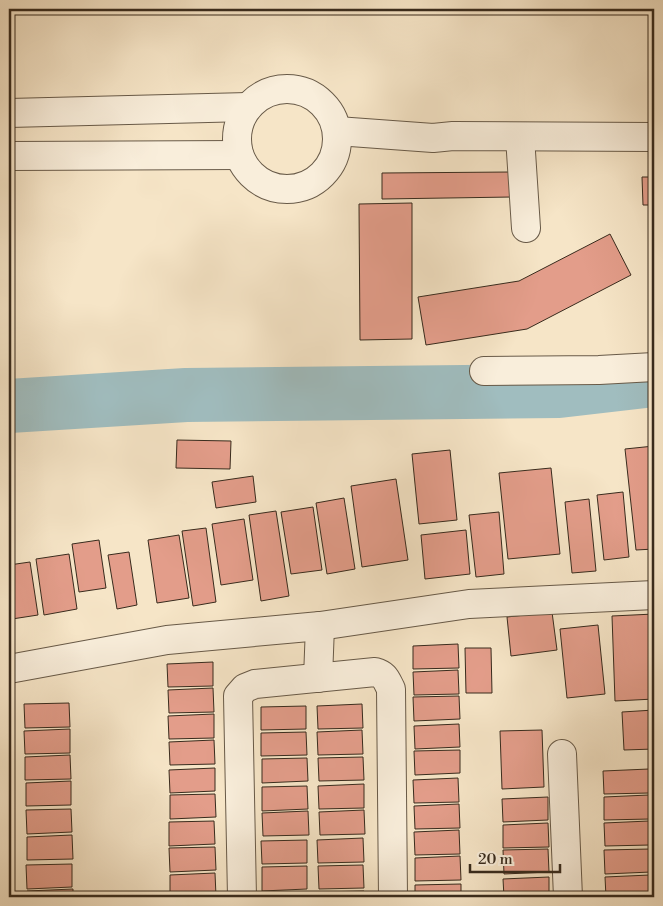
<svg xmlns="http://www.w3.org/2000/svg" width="663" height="906" viewBox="0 0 663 906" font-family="'Libre Bodoni',serif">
<rect width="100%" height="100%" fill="#f6e5c7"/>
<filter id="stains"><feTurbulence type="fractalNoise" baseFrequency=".004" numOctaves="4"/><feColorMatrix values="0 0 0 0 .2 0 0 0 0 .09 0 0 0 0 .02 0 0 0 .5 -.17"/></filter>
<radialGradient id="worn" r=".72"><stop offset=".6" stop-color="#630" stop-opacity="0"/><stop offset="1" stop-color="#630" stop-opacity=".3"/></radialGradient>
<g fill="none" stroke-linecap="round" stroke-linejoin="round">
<path stroke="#a0bdbf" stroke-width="54" d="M 9,406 L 186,395 L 559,391 L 654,380"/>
</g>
<g fill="#e39d8a" stroke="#382b1d">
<rect x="9" y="10" width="1" height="68"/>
<path d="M 513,172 L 513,197 L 382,199 L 382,173 Z"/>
<path d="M 642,177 L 654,177 L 654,205 L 643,205 Z"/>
<path d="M 412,203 L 412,339 L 360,340 L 359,204 Z"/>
<path d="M 610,234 L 631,275 L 527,329 L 426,345 L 418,297 L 519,281 Z"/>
<path d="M 177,440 L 231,441 L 230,469 L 176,468 Z"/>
<path d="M 654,446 L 654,549 L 636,550 L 625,449 Z"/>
<path d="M 450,450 L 457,520 L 419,524 L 412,454 Z"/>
<path d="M 551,468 L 560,554 L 508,559 L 499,473 Z"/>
<path d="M 253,476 L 256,502 L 216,508 L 212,482 Z"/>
<path d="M 396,479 L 408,560 L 362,567 L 351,486 Z"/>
<path d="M 623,492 L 629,557 L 604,560 L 597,495 Z"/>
<path d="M 344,498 L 355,569 L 327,574 L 316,503 Z"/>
<path d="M 589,499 L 596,571 L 572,573 L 565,502 Z"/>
<path d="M 313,507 L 322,570 L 291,574 L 281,512 Z"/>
<path d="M 276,511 L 289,596 L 261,601 L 249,515 Z"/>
<path d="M 499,512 L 504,574 L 476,577 L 469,515 Z"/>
<path d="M 244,519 L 253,580 L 221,585 L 212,524 Z"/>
<path d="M 206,528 L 216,602 L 193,606 L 182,531 Z"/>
<path d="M 466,530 L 470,574 L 425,579 L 421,535 Z"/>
<path d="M 179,535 L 189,598 L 157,603 L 148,540 Z"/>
<path d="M 99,540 L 106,588 L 79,592 L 72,544 Z"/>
<path d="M 129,552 L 137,605 L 117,609 L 108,555 Z"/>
<path d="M 69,554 L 77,609 L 44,615 L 36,559 Z"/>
<path d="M 30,562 L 38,615 L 12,619 L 9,597 L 9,565 Z"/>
<path d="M 552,612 L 557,650 L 511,656 L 507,617 Z"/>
<path d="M 654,614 L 654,699 L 615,701 L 612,616 Z"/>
<path d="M 598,625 L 605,694 L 567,698 L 560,629 Z"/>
<path d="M 458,644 L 459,668 L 413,669 L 413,646 Z"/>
<path d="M 465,648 L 491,648 L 492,693 L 466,693 Z"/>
<path d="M 213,662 L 213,686 L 168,687 L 167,664 Z"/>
<path d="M 458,670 L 459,694 L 414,695 L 413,672 Z"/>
<path d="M 213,688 L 214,712 L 169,713 L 168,690 Z"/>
<path d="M 459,696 L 460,719 L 414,721 L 413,697 Z"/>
<path d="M 69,703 L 70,727 L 25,728 L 24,704 Z"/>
<path d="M 362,704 L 363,728 L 318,729 L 317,706 Z"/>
<path d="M 306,706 L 306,729 L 261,730 L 261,707 Z"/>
<path d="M 654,710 L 654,749 L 624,750 L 622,712 Z"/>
<path d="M 214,714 L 214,738 L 169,739 L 168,716 Z"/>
<path d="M 459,724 L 460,747 L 415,749 L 414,726 Z"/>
<path d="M 70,729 L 70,753 L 25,754 L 24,731 Z"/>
<path d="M 362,730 L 363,754 L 318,755 L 317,732 Z"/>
<path d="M 542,730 L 544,787 L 502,789 L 500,731 Z"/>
<path d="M 306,732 L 307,755 L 261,756 L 261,733 Z"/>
<path d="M 214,740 L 215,764 L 170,765 L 169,742 Z"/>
<path d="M 460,750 L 460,773 L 415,775 L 414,751 Z"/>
<path d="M 70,755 L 71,779 L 25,780 L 25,757 Z"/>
<path d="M 363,757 L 364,780 L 319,781 L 318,758 Z"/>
<path d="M 307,758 L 308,781 L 262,783 L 262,759 Z"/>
<path d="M 215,768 L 215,791 L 170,793 L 169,770 Z"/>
<path d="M 649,769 L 649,793 L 604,794 L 603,771 Z"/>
<path d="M 458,778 L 459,802 L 414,803 L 413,780 Z"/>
<path d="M 71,781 L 71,805 L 26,806 L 26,783 Z"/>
<path d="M 364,784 L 364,808 L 319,809 L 318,786 Z"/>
<path d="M 307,786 L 308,809 L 262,811 L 262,787 Z"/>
<path d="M 215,794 L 216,817 L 170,819 L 170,795 Z"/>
<path d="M 649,795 L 650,819 L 604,820 L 604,797 Z"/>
<path d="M 548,797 L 548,820 L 503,822 L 502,799 Z"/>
<path d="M 459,804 L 460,828 L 415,829 L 414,806 Z"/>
<path d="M 71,809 L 72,832 L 27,834 L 26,810 Z"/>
<path d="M 364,810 L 365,834 L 320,835 L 319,812 Z"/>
<path d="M 308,811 L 309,835 L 263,836 L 262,813 Z"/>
<path d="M 214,821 L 215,844 L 169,846 L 169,822 Z"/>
<path d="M 649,821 L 650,845 L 605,846 L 604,823 Z"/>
<path d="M 548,823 L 549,847 L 503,848 L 503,825 Z"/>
<path d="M 459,830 L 460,854 L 415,855 L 414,832 Z"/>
<path d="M 72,835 L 73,859 L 27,860 L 27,837 Z"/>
<path d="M 363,838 L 364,862 L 318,863 L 317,840 Z"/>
<path d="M 307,840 L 307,863 L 262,864 L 261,841 Z"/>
<path d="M 215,847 L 216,870 L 170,872 L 169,848 Z"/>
<path d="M 548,849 L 549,872 L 504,874 L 503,850 Z"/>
<path d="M 650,849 L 651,872 L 605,874 L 604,850 Z"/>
<path d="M 460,856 L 461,880 L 415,881 L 415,858 Z"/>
<path d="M 72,864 L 72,887 L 27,889 L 26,865 Z"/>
<path d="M 363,865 L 364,888 L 319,889 L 318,866 Z"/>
<path d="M 307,866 L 307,889 L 262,891 L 262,867 Z"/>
<path d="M 215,873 L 216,896 L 170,897 L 170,875 Z"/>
<path d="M 650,875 L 651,897 L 606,897 L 605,877 Z"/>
<path d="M 549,877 L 549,897 L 504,897 L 503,879 Z"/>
<path d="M 461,884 L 461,897 L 415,897 L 415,885 Z"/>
<path d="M 73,889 L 73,897 L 27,897 L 27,891 Z"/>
<path d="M 364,891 L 364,897 L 318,897 L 318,892 Z"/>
<path d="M 307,892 L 307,897 L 262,897 L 262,893 Z"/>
</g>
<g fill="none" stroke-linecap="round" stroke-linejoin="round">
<g stroke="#685a48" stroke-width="30">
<g id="minor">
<circle cx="287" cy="139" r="50"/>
<path d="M 9,113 L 248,107"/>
<path d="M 337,131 L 433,138 L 453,136 L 654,137"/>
<path d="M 520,137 L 526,228"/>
<path d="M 9,156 L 239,155"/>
<path d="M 484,371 L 599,370 L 654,367"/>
<path d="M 9,669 L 167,640 L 320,626 L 469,604 L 654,595"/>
<path d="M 318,678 L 320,626"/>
<path d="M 562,754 L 568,897"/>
<path d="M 242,897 L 238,696 L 245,688 L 255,684 L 375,672 C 386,675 386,680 391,689 L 393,897"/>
</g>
</g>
<use href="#minor" stroke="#f9eedb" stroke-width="28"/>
</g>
<rect width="663" height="906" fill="none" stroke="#f6e5c7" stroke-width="30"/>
<rect x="10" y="10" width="643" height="886" fill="none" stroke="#382b1d" stroke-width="2.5"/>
<rect x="15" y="15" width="633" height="876" fill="none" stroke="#382b1d"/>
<path d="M470 864v8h90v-8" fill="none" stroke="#382b1d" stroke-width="2.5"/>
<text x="478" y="864" font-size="15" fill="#382b1d" stroke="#f9eedb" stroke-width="4" paint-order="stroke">20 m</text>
<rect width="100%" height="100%" filter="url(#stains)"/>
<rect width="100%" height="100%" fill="url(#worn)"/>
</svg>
